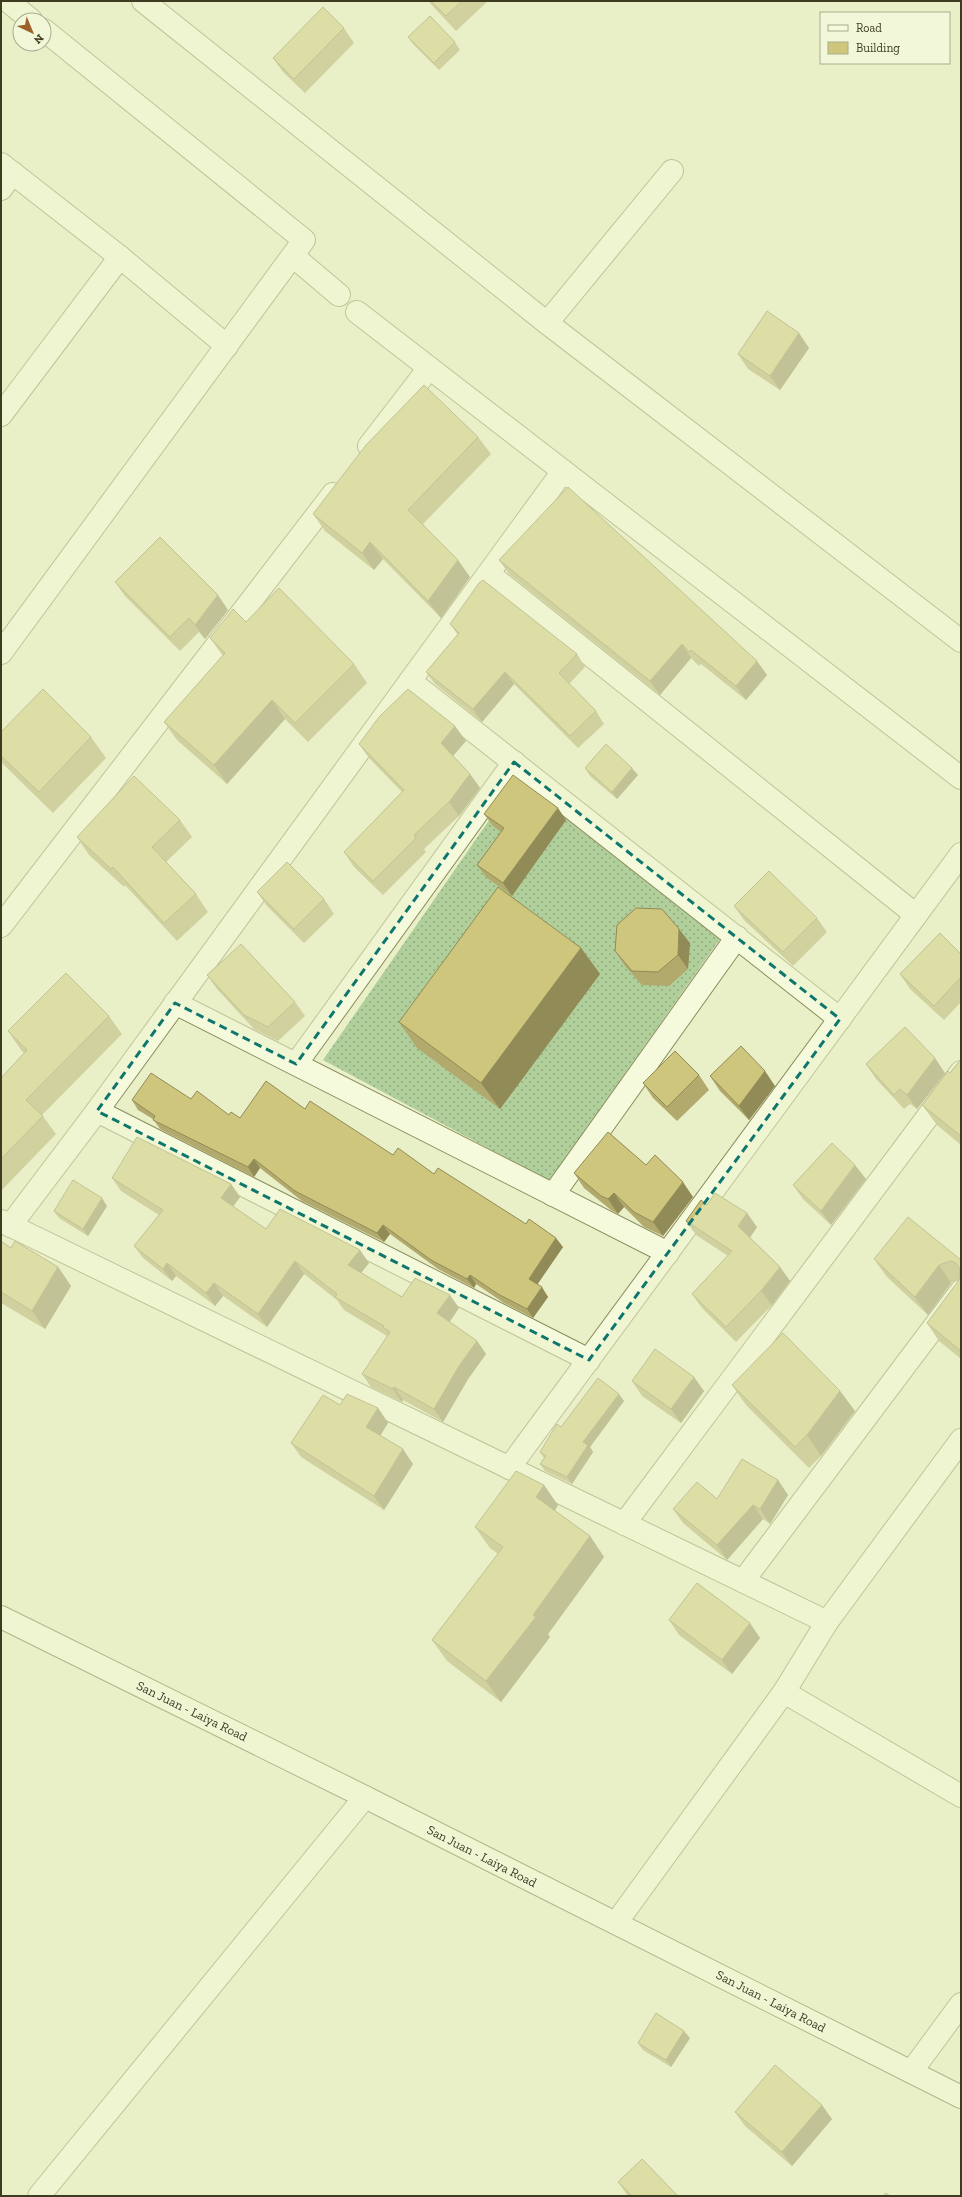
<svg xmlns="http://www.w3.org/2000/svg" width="962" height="2197" viewBox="0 0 962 2197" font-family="'Zilla Slab',serif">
<defs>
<pattern id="grass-dots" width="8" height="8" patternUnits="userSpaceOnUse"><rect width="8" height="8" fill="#b0cf9b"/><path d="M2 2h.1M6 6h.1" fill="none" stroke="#90a97e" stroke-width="1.8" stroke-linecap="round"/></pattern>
</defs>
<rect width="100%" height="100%" fill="#e9f0c8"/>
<path fill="url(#grass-dots)" d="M 517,780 L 720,939 L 549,1181 L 323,1060 Z"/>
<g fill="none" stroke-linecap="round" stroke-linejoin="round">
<g stroke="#8c8d5c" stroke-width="24">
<g id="minor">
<path d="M 8,1 L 31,20"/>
<path d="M 143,1 L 547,323 L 961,641"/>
<path d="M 1,164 L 120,257 L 227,346"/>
<path d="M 1,189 L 13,173"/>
<path d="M 293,256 L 339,295"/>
<path d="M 357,312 L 961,778"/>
<path d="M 547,323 L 672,171"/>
<path d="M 1,415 L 120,257"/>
<path d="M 369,446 L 429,368"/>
<path d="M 489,574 L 916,915"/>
<path d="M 1,653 L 304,240 L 44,30"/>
<path d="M 410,681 L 840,1019"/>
<path d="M 1,926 L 333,494"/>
<path d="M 175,1003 L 668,1253"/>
<path d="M 296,1064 L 514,762"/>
<path d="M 97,1111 L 589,1360"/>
<path d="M 553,1195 L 737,937"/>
<path d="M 1,1221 L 827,1622"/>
<path d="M 10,1226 L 97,1111 L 563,471"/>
<path d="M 509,1468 L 961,854"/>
<path d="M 624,1524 L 961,1072"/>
<path d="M 743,1581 L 961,1291"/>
<path d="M 784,1692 L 961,1796"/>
<path d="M 616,1923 L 784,1692 L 827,1622 L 961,1440"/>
<path d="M 911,2072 L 961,2004"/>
<path d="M 39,2196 L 365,1797"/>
</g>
</g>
<g stroke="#6f6e3f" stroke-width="24">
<path id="secondary" d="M 1,1617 L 365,1797 L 961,2097"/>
</g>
<use href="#minor" stroke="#f5fadc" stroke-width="22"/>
<use href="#secondary" stroke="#f5fadc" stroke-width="22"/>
</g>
<g fill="#b2aa6c">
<path d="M 428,1 L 488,1 L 456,31 Z"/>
<path d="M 344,28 L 354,43 L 305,93 L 283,72 L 273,58 Z"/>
<path d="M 408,37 L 455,42 L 460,50 L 439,70 L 413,44 Z"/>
<path d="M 809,348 L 780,390 L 748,369 L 738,354 Z"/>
<path d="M 478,437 L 491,454 L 423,524 L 470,577 L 441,618 L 383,559 L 374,570 L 325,531 L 313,514 Z"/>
<path d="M 499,560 L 767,675 L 746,700 L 701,664 L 699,666 L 691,658 L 660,695 L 509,574 Z"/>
<path d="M 115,582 L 228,610 L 205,639 L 199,632 L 180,651 L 125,596 Z"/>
<path d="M 246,622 L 354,664 L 367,683 L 308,742 L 285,719 L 227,784 L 177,740 L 164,722 L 223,656 L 210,638 Z"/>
<path d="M 450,624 L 577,654 L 585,667 L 569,684 L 596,711 L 604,724 L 578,748 L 514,684 L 482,722 L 435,684 L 426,672 L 458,635 Z"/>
<path d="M 1,732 L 91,737 L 106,758 L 53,813 L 4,765 L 1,761 Z"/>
<path d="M 466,741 L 453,756 L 470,774 L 480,788 L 459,816 L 424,849 L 426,852 L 383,895 L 354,867 L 344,852 L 402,792 L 369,758 L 359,744 Z"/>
<path d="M 585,768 L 638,775 L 617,799 L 590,776 Z"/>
<path d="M 484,814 L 566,820 L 512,896 L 486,877 L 477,865 L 501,832 L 493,826 Z"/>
<path d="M 180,820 L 192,837 L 166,862 L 196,894 L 208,912 L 177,941 L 125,885 L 124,887 L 89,855 L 77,837 Z"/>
<path d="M 257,892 L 324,899 L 334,914 L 304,943 L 267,906 Z"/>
<path d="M 734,906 L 817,918 L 827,932 L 793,966 L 744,920 Z"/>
<path d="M 690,943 L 688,969 L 669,986 L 642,985 L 625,966 L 615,951 Z"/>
<path d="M 581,948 L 600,974 L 500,1109 L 417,1048 L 399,1022 Z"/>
<path d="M 961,954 L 961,1002 L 944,1020 L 910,989 L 900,974 Z"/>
<path d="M 207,975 L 295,1002 L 305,1016 L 278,1041 L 254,1029 L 217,989 Z"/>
<path d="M 109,1016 L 122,1034 L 42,1115 L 56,1134 L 1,1191 L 1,1078 L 24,1053 L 21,1050 L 8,1031 Z"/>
<path d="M 961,1059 L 961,1145 L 937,1125 L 922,1105 Z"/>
<path d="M 866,1064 L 945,1073 L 917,1109 L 910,1104 L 904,1109 L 876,1079 Z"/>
<path d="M 699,1075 L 709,1090 L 677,1121 L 653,1098 L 643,1083 Z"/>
<path d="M 710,1076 L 775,1086 L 749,1120 L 720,1091 Z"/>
<path d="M 191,1099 L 229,1115 L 240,1118 L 305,1109 L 393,1155 L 434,1174 L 563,1247 L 537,1284 L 548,1297 L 533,1318 L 504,1303 L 476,1284 L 474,1288 L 438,1269 L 390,1234 L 384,1242 L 302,1201 L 260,1168 L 254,1177 L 160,1129 L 153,1119 L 138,1110 L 132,1100 Z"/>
<path d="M 646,1165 L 693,1197 L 663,1236 L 644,1227 L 624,1207 L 618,1214 L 611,1210 L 584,1188 L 574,1173 Z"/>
<path d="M 112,1178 L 231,1184 L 240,1197 L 233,1206 L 266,1229 L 369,1263 L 361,1273 L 402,1297 L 459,1308 L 450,1322 L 477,1341 L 486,1354 L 468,1379 L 443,1422 L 403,1400 L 402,1402 L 371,1387 L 362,1374 L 387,1336 L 344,1310 L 337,1300 L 304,1274 L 267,1327 L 223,1296 L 215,1306 L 176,1276 L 172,1281 L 143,1258 L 134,1246 L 159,1215 L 121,1191 Z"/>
<path d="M 866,1179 L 831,1225 L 803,1199 L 793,1185 Z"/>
<path d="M 707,1205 L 757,1227 L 750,1238 L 780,1267 L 790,1281 L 772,1305 L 736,1342 L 702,1308 L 692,1294 L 728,1256 L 696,1235 L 686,1221 Z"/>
<path d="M 107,1206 L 88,1236 L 59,1218 L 54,1211 Z"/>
<path d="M 1,1241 L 11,1248 L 58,1267 L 71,1286 L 45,1329 L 1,1303 Z"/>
<path d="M 874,1259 L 961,1260 L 961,1359 L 939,1341 L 927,1323 L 959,1280 L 951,1283 L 928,1315 L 887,1277 Z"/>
<path d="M 632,1381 L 704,1391 L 681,1423 L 642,1396 Z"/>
<path d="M 732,1385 L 840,1391 L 855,1411 L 821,1456 L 809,1468 L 746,1405 Z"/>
<path d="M 624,1401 L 590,1447 L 593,1452 L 572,1484 L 545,1471 L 540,1464 L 544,1458 L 540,1452 L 561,1427 Z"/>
<path d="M 340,1405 L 378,1408 L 388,1423 L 380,1435 L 413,1464 L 384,1510 L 301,1457 L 291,1443 Z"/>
<path d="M 778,1480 L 788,1495 L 770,1524 L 763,1519 L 727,1560 L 683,1523 L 673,1509 L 717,1499 Z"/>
<path d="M 558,1505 L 555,1511 L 590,1536 L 604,1557 L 548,1634 L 550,1637 L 501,1702 L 447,1661 L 432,1640 L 498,1554 L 490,1548 L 475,1527 Z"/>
<path d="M 669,1620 L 760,1638 L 732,1674 L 679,1635 Z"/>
<path d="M 690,2038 L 671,2067 L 643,2050 L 638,2043 Z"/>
<path d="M 735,2112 L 832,2119 L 792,2166 L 745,2126 Z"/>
<path d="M 642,2159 L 678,2196 L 628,2196 L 618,2182 Z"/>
</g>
<g fill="#918b58">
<path d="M 799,333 L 809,348 L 780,390 L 770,376 Z"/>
<path d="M 370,542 L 383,559 L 374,570 L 362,553 Z"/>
<path d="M 458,560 L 470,577 L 441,618 L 428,601 Z"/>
<path d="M 218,595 L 228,610 L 205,639 L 195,625 Z"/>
<path d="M 682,644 L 691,658 L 660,695 L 650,681 Z"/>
<path d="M 757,661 L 767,675 L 746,700 L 736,686 Z"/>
<path d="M 505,672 L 514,684 L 482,722 L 473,709 Z"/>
<path d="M 272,700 L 285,719 L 227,784 L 214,765 Z"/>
<path d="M 455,726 L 466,741 L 451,758 L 441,743 Z"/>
<path d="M 632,768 L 638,775 L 617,799 L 612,792 Z"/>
<path d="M 470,774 L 480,788 L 459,816 L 449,802 Z"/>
<path d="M 558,808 L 566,820 L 512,896 L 503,883 Z"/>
<path d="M 679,929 L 690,943 L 688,969 L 678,955 Z"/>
<path d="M 581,948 L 600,974 L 500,1109 L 481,1083 Z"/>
<path d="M 935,1058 L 945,1073 L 917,1109 L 907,1095 Z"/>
<path d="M 765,1071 L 775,1086 L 749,1120 L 739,1106 Z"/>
<path d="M 254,1159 L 260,1168 L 254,1177 L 248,1167 Z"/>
<path d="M 855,1165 L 866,1179 L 831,1225 L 821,1211 Z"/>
<path d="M 683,1182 L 693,1197 L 663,1236 L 653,1222 Z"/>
<path d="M 231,1184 L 240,1197 L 230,1211 L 221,1198 Z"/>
<path d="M 614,1193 L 624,1207 L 618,1214 L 608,1199 Z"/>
<path d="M 102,1198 L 107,1206 L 88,1236 L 83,1229 Z"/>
<path d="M 747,1213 L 757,1227 L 748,1240 L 738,1226 Z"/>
<path d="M 383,1225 L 390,1234 L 384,1242 L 377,1233 Z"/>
<path d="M 556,1238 L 563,1247 L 535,1288 L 529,1279 Z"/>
<path d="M 360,1250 L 369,1263 L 357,1278 L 348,1265 Z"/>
<path d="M 295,1261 L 304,1274 L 267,1327 L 258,1314 Z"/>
<path d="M 167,1263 L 176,1276 L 172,1281 L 163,1269 Z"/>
<path d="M 939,1265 L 951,1283 L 928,1315 L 915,1297 Z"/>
<path d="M 58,1267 L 71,1286 L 45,1329 L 32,1311 Z"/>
<path d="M 780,1267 L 790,1281 L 772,1305 L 761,1291 Z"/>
<path d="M 470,1275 L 476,1284 L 474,1288 L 467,1279 Z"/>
<path d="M 214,1283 L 223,1296 L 215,1306 L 206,1293 Z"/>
<path d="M 542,1287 L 548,1297 L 533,1318 L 527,1309 Z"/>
<path d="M 450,1295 L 459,1308 L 446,1326 L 437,1313 Z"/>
<path d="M 477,1341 L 486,1354 L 468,1379 L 443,1422 L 434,1409 L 459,1366 Z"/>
<path d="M 694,1377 L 704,1391 L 681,1423 L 671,1409 Z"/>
<path d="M 394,1387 L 403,1400 L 402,1402 L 393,1389 Z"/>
<path d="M 840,1391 L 855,1411 L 821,1456 L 807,1435 Z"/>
<path d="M 619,1394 L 624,1401 L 590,1447 L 593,1452 L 572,1484 L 567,1477 L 583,1442 Z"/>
<path d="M 378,1408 L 388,1423 L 377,1441 L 366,1427 Z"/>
<path d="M 403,1449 L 413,1464 L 384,1510 L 374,1496 Z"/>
<path d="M 778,1480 L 788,1495 L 770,1524 L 760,1509 Z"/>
<path d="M 544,1485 L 558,1505 L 550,1518 L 536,1497 Z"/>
<path d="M 753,1505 L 763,1519 L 727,1560 L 717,1545 Z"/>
<path d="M 590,1536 L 604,1557 L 548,1634 L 550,1637 L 501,1702 L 486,1681 L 533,1615 Z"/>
<path d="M 750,1623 L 760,1638 L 732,1674 L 722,1660 Z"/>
<path d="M 684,2031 L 690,2038 L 671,2067 L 666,2060 Z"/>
<path d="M 822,2105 L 832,2119 L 792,2166 L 782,2152 Z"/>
</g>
<g fill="#cfc67d" stroke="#918b58">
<path d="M 431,1 L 462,1 L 446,16 Z"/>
<path d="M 323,7 L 344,28 L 294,79 L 273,58 Z"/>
<path d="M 430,16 L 455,42 L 434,63 L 408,37 Z"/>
<path d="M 767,311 L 799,333 L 770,376 L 738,354 Z"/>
<path d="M 424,385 L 478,437 L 408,510 L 458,560 L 428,601 L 370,542 L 362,553 L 313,514 L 366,445 Z"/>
<path d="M 568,487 L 757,661 L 736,686 L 691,650 L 689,652 L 682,644 L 650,681 L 499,560 Z"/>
<path d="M 160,537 L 218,595 L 195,625 L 189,618 L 170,637 L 115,582 Z"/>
<path d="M 483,580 L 577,654 L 559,673 L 596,711 L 570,736 L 505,672 L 473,709 L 426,672 L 459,633 L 450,624 L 479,583 Z"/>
<path d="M 279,588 L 354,664 L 295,723 L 272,700 L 214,765 L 164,722 L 225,653 L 210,638 L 233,609 L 246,622 Z"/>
<path d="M 43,689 L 91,737 L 39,792 L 1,756 L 1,732 Z"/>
<path d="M 408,689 L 455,726 L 441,743 L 470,774 L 449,802 L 414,835 L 416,838 L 373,881 L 344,852 L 404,790 L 359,744 L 379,717 Z"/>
<path d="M 606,744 L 632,768 L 612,792 L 585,768 Z"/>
<path d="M 513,775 L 558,808 L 503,883 L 477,865 L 504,828 L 484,814 Z"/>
<path d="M 134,776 L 180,820 L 152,847 L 196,894 L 164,923 L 113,867 L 111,869 L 77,837 Z"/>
<path d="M 287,862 L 324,899 L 294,929 L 257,892 Z"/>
<path d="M 769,871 L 817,918 L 783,952 L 734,906 Z"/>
<path d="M 498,887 L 581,948 L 481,1083 L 399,1022 Z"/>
<path d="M 636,908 L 662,909 L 679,929 L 678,955 L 658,972 L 632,971 L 615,951 L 617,925 Z"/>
<path d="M 940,933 L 961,954 L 961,977 L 934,1006 L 900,974 Z"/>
<path d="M 241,944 L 295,1002 L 268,1027 L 244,1015 L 207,975 Z"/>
<path d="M 66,973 L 109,1016 L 26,1100 L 43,1116 L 1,1159 L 1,1078 L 27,1050 L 8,1031 Z"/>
<path d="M 905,1027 L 935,1058 L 907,1095 L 900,1089 L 894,1095 L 866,1064 Z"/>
<path d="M 741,1046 L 765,1071 L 739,1106 L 710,1076 Z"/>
<path d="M 675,1051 L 699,1075 L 667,1107 L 643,1083 Z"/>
<path d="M 961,1059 L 961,1136 L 922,1105 L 948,1071 L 950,1073 Z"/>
<path d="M 151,1073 L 191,1099 L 197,1091 L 229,1115 L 231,1112 L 240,1118 L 266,1081 L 305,1109 L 310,1101 L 393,1155 L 398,1148 L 434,1174 L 438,1168 L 526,1224 L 529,1219 L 556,1238 L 529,1279 L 542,1287 L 527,1309 L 498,1294 L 470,1275 L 467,1279 L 431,1260 L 383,1225 L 377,1233 L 295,1191 L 254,1159 L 248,1167 L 153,1120 L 155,1116 L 132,1100 Z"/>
<path d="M 608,1132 L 646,1165 L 655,1155 L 683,1182 L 653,1222 L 634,1212 L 614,1193 L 608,1199 L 601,1196 L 574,1173 Z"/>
<path d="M 137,1137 L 231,1184 L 221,1198 L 266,1229 L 280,1209 L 360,1250 L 348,1265 L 402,1297 L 415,1278 L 450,1295 L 437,1313 L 477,1341 L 459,1366 L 434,1409 L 394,1387 L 393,1389 L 362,1374 L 390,1332 L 383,1327 L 384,1326 L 335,1297 L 337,1294 L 295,1261 L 258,1314 L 214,1283 L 206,1293 L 167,1263 L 163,1269 L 134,1246 L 163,1210 L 112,1178 Z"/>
<path d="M 832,1143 L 855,1165 L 821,1211 L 793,1185 Z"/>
<path d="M 73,1180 L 102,1198 L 83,1229 L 54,1211 Z"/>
<path d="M 715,1193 L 747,1213 L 738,1226 L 780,1267 L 761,1291 L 726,1327 L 692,1294 L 732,1251 L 686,1221 L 701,1200 L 707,1205 Z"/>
<path d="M 908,1217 L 961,1260 L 961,1351 L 927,1323 L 959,1280 L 960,1269 L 956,1263 L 950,1261 L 939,1265 L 915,1297 L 874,1259 Z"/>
<path d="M 1,1241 L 11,1248 L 15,1241 L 58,1267 L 32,1311 L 1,1292 Z"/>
<path d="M 783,1333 L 840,1391 L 807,1435 L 795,1447 L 732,1385 Z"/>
<path d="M 655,1349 L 694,1377 L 671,1409 L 632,1381 Z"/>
<path d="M 598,1378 L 619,1394 L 583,1442 L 588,1445 L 567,1477 L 540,1464 L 546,1456 L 540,1452 L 557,1424 L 561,1427 Z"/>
<path d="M 347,1394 L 378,1408 L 366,1427 L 403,1449 L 374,1496 L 291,1443 L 323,1395 L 340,1405 Z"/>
<path d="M 742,1459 L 778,1480 L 760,1509 L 753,1505 L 717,1545 L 673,1509 L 697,1482 L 717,1499 Z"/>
<path d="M 516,1471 L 544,1485 L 536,1497 L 590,1536 L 533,1615 L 536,1617 L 486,1681 L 432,1640 L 503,1547 L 475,1527 Z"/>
<path d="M 697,1583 L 750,1623 L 722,1660 L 669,1620 Z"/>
<path d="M 656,2013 L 684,2031 L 666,2060 L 638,2043 Z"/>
<path d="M 775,2065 L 822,2105 L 782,2152 L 735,2112 Z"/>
<path d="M 642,2159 L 677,2195 L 676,2196 L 632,2196 L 618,2182 Z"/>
<path d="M 886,2193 L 890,2196 L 883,2196 Z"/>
</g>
<path d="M0 0H962V2197H0ZM 514,762 L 840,1019 L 589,1360 L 97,1111 L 175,1003 L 296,1064 Z" fill="#e9f0c8" fill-opacity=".55" fill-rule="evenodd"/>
<path fill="none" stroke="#0f766e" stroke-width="3" stroke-dasharray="8 5" stroke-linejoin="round" d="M 514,762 L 840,1019 L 589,1360 L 97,1111 L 175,1003 L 296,1064 Z"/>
<g text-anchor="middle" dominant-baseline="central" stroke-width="3" stroke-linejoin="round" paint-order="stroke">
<g font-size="13" fill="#3d3c20" stroke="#f1f7d8">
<text transform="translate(192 1711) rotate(26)">San Juan - Laiya Road</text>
<text transform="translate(482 1856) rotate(27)">San Juan - Laiya Road</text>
<text transform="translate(771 2001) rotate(27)">San Juan - Laiya Road</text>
</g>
</g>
<rect width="962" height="2197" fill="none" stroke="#3d3c20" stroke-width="4"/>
<rect x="820" y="12" width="130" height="52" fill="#f1f7d8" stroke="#a9ac8e"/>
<rect x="828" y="25" width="20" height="6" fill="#f5fadc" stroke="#a9ac8e"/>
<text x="856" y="32" font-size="12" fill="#3d3c20">Road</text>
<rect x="828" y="42" width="20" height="12" fill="#cfc67d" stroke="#a9ac8e"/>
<text x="856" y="52" font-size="12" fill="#3d3c20">Building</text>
<g transform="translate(32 32) rotate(136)"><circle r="19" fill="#f1f7d8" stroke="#a9ac8e"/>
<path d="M0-3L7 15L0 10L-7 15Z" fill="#9e602a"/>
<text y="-6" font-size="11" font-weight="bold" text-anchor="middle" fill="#3d3c20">N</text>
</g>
</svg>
